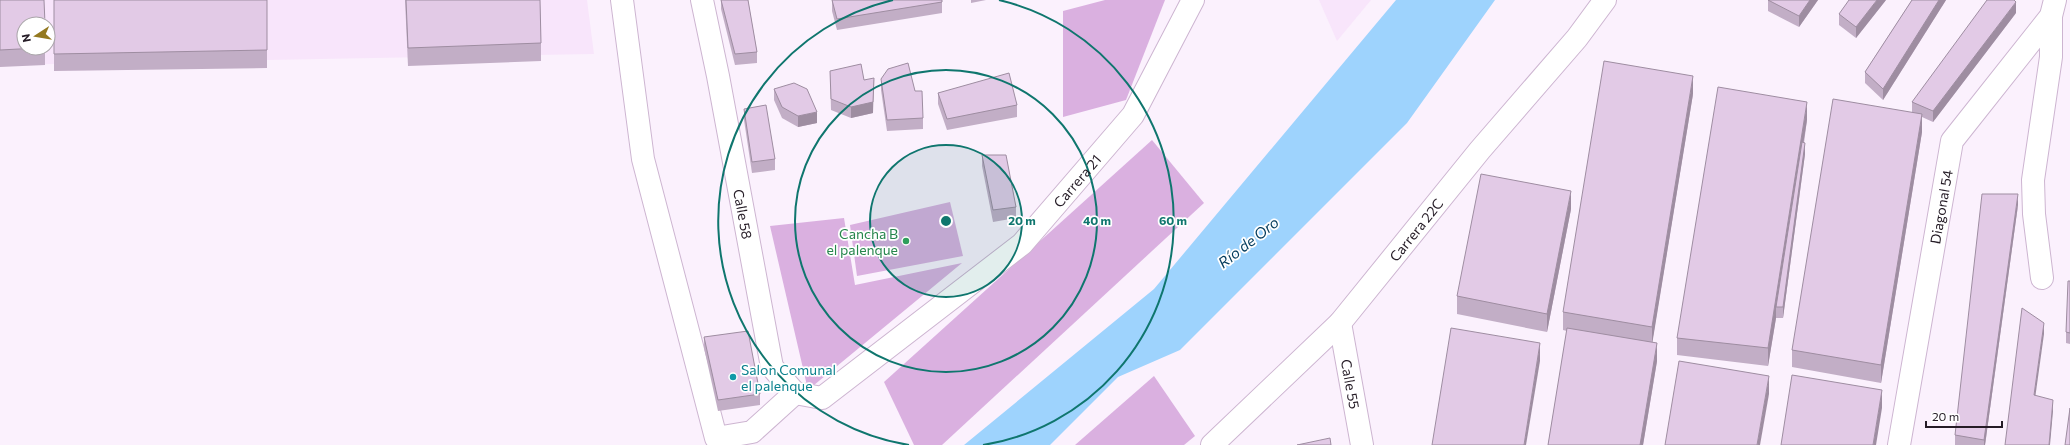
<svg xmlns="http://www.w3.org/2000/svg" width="2070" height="445" viewBox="0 0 2070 445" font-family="Commissioner,sans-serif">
<rect width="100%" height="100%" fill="#fbf1fd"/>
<g fill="#f8e5fb" fill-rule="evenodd">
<path d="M 0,0 L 587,0 L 594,54 L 0,65 ZM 24,24 L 48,24 L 48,48 L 24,48 Z"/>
<path d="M 1319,0 L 1371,0 L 1337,41 Z"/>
</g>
<g fill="#dab0e0">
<path d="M 1105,0 L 1165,0 L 1126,100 L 1063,117 L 1063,11 Z"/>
<path d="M 1152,140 L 1204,203 L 942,445 L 914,445 L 884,382 Z"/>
<path d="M 950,202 L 963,256 L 857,276 L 850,225 Z"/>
<path d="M 844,218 L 855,285 L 962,263 L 808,390 L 770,226 Z"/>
<path d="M 1154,376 L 1195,436 L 1184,445 L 1075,445 Z"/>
</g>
<path fill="#9ed3fd" d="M 1396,0 L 1495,0 L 1407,123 L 1180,350 L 1118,377 L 1050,445 L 964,445 L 1154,289 Z"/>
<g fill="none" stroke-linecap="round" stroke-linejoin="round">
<g stroke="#cdb5d1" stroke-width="24">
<g id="minor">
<path d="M 622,0 L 643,159 L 716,438 L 752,432 L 795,393"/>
<path id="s1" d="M 702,0 L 718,76 L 772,367 L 795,393 L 822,398 L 1022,244 L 1133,115 L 1193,0"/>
<path d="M 2042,278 L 2034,214 L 2033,180 L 2051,57 L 2051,16"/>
<path id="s2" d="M 1340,323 L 1362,445"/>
<path id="s3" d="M 1212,445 L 1340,323 L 1480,150 L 1577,38 L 1605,0"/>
<path id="s4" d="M 1899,445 L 1952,141 L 2051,16 L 2055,0"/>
</g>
</g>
<use href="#minor" stroke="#fff" stroke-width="22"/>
</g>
<g fill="#c2aec6">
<path d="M 0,0 L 24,48 L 45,48 L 45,65 L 0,67 Z"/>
<path d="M 54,0 L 267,0 L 267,68 L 54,71 Z"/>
<path d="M 405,0 L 540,0 L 541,43 L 541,61 L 408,66 Z"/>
<path d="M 721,0 L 748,0 L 757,52 L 757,63 L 735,65 L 721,9 Z"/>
<path d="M 832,0 L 942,2 L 942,13 L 837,30 L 832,11 Z"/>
<path d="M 971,0 L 986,0 L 971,3 Z"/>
<path d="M 1768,0 L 1818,0 L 1799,27 L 1768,11 Z"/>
<path d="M 1886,0 L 1856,38 L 1839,25 L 1839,14 Z"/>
<path d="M 1912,0 L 1946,0 L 1883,100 L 1865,83 L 1865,72 Z"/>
<path d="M 2016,13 L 1933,122 L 1922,117 L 1922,132 L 1881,383 L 1792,367 L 1792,350 L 1912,112 L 1912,102 Z"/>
<path d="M 830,71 L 864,80 L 873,113 L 851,118 L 831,110 Z"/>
<path d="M 881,79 L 915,91 L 923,118 L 923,129 L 887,131 L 881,90 Z"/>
<path d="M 774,89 L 817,123 L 798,127 L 782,118 L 774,100 Z"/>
<path d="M 938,93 L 1017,105 L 1017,117 L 947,130 L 938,104 Z"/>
<path d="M 1693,94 L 1652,343 L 1657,361 L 1643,445 L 1548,445 L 1567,331 L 1563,330 L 1563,312 Z"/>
<path d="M 744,109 L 775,159 L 775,170 L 752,173 L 744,120 Z"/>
<path d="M 1807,120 L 1804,143 L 1805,154 L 1783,318 L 1776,318 L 1768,366 L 1677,355 L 1677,338 Z"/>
<path d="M 982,155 L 1016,207 L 1016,218 L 993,222 L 982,166 Z"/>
<path d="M 2018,205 L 1985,445 L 1955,445 L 1955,435 Z"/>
<path d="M 1571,209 L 1547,332 L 1457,314 L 1457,296 Z"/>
<path d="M 2070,281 L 2070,344 L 2066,343 L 2066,332 Z"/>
<path d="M 704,337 L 760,394 L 760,405 L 718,411 L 704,348 Z"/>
</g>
<g fill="#9e8da1">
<path d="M 1810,0 L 1818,0 L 1799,27 L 1799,16 Z"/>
<path d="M 1877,0 L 1886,0 L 1856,38 L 1856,27 Z"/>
<path d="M 1939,0 L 1946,0 L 1883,100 L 1883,89 Z"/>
<path d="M 2016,2 L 2016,13 L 1933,122 L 1933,111 Z"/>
<path d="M 1693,76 L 1693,94 L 1652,345 L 1652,327 Z"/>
<path d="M 874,78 L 873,113 L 851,118 L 851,107 Z"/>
<path d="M 1807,102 L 1807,120 L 1777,307 L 1776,307 L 1776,318 L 1768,366 L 1768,348 Z"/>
<path d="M 817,112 L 817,123 L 798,127 L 798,116 Z"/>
<path d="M 1922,114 L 1922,132 L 1881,383 L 1881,365 Z"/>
<path d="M 1805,143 L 1805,154 L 1783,318 L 1783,307 Z"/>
<path d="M 1571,191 L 1571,209 L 1547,332 L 1547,314 Z"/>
<path d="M 2018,194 L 2018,205 L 1985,445 L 1984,445 L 1984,440 Z"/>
<path d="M 2044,323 L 2044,334 L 2034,406 L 2034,395 Z"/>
<path d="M 1540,343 L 1540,361 L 1526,445 L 1524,445 Z"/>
<path d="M 1657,343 L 1657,361 L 1643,445 L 1640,445 Z"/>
<path d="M 1769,376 L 1769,394 L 1760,445 L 1757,445 Z"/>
<path d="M 1882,390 L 1882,408 L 1876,445 L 1873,445 Z"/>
<path d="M 2053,400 L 2053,411 L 2050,445 L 2049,445 Z"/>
</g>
<g fill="#e2cae6" stroke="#9e8da1">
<path d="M 0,0 L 44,0 L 45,24 L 24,24 L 24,48 L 38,48 L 0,50 Z"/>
<path d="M 54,0 L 267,0 L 267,50 L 54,54 Z"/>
<path d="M 406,0 L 540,0 L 541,43 L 408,48 Z"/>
<path d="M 721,0 L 748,0 L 757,52 L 735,54 Z"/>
<path d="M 832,0 L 942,0 L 942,2 L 837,19 Z"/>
<path d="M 1768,0 L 1810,0 L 1799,16 Z"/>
<path d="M 1849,0 L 1877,0 L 1856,27 L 1839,14 Z"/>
<path d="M 1912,0 L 1939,0 L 1883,89 L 1865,72 Z"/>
<path d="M 1987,0 L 2014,0 L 2016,2 L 1933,111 L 1912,102 Z"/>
<path d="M 1604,61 L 1693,76 L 1652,327 L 1563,312 Z"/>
<path d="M 908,63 L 915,91 L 922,91 L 923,118 L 887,120 L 881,79 L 888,69 Z"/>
<path d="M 861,64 L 864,80 L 874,78 L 873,102 L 851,107 L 831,99 L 830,71 Z"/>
<path d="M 1009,73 L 1017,105 L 947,119 L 938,93 Z"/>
<path d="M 794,83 L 807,89 L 817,112 L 798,116 L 782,107 L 774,89 Z"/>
<path d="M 1718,87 L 1807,102 L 1768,348 L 1677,338 Z"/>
<path d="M 1833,99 L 1922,114 L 1881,365 L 1792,350 Z"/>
<path d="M 766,105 L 775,159 L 752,162 L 744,109 Z"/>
<path d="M 1802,142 L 1805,143 L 1783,307 L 1776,307 Z"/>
<path d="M 982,155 L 1006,155 L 1016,207 L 993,210 Z"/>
<path d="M 1481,174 L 1571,191 L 1547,314 L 1457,296 Z"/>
<path d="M 1982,194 L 2018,194 L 1984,440 L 1955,435 Z"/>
<path d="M 2068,281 L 2070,281 L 2070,333 L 2066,332 Z"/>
<path d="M 2022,308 L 2044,323 L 2034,395 L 2053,400 L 2049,445 L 2005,445 Z"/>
<path d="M 1451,328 L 1540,343 L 1524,445 L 1432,445 Z"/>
<path d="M 1567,328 L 1657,343 L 1640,445 L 1548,445 Z"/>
<path d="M 748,331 L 760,394 L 718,400 L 704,337 Z"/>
<path d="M 1679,361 L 1769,376 L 1757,445 L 1665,445 Z"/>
<path d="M 1792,375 L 1882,390 L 1873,445 L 1781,445 Z"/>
<path d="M 2070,408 L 2070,445 L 2065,445 Z"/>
<path d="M 1330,438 L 1331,445 L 1297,445 Z"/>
</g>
<circle cx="946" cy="221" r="76" fill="#0f766e" fill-opacity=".12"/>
<g fill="none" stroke="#0f766e" stroke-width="2">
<circle cx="946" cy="221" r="76"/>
<circle cx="946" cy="221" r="151"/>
<path d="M909 445A227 227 0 0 1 893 0M999 0A227 227 0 0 1 983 445"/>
</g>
<circle fill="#2e9e5b" stroke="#fff" stroke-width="1.5" cx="906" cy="241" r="4"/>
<circle fill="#0f9aa8" stroke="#fff" stroke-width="1.5" cx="733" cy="377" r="4"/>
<g text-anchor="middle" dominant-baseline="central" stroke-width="3.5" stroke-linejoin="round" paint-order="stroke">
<g font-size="14" fill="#251c26" stroke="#fff">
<text stroke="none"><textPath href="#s1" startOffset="772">Carrera 21</textPath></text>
<text stroke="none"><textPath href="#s4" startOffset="242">Diagonal 54</textPath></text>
<text stroke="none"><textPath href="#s1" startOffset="218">Calle 58</textPath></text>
<text stroke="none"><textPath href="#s3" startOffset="297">Carrera 22C</textPath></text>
<text stroke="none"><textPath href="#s2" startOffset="62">Calle 55</textPath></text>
</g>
<g font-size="14" fill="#27864d" stroke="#fff" text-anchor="end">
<text x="898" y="233">Cancha B<tspan x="898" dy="16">el palenque</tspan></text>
</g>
<g font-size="14" fill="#0d838f" stroke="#fff" text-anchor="start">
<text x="741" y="369">Salon Comunal<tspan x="741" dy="16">el palenque</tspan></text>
</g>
<g font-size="15" font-style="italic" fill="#033b5c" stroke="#fff">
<text transform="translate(1248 242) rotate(-38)">Río de Oro</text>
</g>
</g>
<circle cx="946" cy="221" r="6" fill="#0f766e" stroke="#fff" stroke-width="2"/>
<g font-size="12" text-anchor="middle" font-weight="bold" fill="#0f766e" stroke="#fff" stroke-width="3.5" stroke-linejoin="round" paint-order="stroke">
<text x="1022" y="225">20 m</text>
<text x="1097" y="225">40 m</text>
<text x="1173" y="225">60 m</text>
</g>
<g transform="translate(36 36) rotate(258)"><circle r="19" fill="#ffffff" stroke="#a8a4a8"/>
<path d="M0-3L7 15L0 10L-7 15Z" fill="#947920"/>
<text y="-6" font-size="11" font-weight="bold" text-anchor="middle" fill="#251c26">N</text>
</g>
<path d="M1926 421v6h76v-6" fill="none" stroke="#251c26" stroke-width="2"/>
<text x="1932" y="421" font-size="12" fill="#251c26" stroke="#ffffff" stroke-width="3" paint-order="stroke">20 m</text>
</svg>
